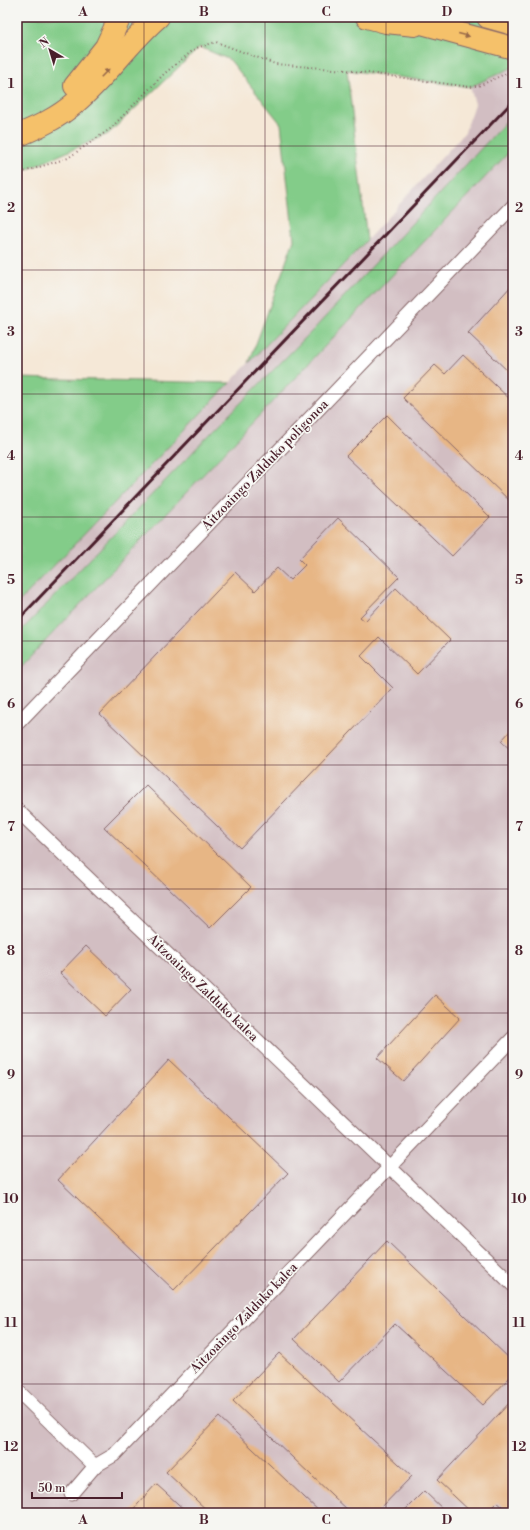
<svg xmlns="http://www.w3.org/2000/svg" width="530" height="1530" viewBox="0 0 530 1530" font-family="'Libre Bodoni',serif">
<rect width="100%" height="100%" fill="#f6f6f2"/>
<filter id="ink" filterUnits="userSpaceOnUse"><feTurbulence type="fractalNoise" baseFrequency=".025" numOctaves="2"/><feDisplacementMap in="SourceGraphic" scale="8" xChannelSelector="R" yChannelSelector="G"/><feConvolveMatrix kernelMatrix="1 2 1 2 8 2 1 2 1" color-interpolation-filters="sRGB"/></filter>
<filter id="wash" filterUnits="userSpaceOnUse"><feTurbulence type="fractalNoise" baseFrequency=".012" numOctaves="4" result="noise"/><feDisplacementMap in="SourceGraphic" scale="16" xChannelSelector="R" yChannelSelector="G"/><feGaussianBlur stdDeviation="0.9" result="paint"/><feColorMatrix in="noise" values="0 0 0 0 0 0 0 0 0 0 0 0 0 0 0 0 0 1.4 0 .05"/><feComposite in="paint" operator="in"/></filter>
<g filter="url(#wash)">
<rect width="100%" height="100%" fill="#f5e8d7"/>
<g fill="#d2bec2">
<path d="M 513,67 L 513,114 L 315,328 L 212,432 L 17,635 L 17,604 L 367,240 L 465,132 L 475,104 L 470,87 Z"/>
<path d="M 513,148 L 513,1513 L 17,1513 L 17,671 Z"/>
</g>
<g fill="#83cc89" stroke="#66765a">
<path d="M 17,17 L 513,17 L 513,67 L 470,87 L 347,70 L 367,240 L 249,363 L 294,240 L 281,124 L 230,60 L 200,47 L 108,134 L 17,174 Z"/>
<path d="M 513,114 L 513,148 L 17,671 L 17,635 L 212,432 L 315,328 Z"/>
<path d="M 17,378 L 230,383 L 17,604 Z"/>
</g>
<g id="blocks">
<g fill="#e7b685">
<path d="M 513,284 L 513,376 L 468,333 Z"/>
<path d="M 463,355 L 513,402 L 513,504 L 403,398 L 435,365 L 445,374 Z"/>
<path d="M 387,415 L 490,517 L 452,556 L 346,456 Z"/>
<path d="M 338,518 L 399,577 L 360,617 L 365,621 L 396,588 L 450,640 L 417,674 L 379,637 L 361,656 L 393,688 L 240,848 L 100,714 L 235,572 L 255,591 L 277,568 L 290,580 L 305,565 L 299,559 Z"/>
<path d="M 513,728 L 513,752 L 501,741 Z"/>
<path d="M 146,785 L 251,887 L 210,928 L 104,827 Z"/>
<path d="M 86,946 L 131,989 L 105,1016 L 60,973 Z"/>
<path d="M 435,995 L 460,1018 L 403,1081 L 377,1058 Z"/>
<path d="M 169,1060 L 288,1173 L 174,1290 L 58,1180 Z"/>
<path d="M 387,1241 L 513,1362 L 513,1374 L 483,1405 L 395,1324 L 339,1382 L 294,1339 Z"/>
<path d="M 279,1353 L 412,1476 L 376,1513 L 351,1513 L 233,1401 Z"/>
<path d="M 513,1399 L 513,1513 L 510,1513 L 497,1502 L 486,1513 L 472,1513 L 437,1480 Z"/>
<path d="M 219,1417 L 321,1513 L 210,1513 L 166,1472 Z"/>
<path d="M 156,1484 L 188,1513 L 130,1513 Z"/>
<path d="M 424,1491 L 447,1513 L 402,1513 Z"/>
</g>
</g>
</g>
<g filter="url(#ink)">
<use href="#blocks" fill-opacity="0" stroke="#866567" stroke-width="1"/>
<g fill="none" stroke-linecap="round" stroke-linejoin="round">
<g stroke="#866567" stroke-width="15">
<g id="minor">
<path d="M 17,724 L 513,206"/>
<path d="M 17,810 L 513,1285"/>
<path d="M 17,1390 L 95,1466"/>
<path d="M 71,1494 L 95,1466 L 114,1455 L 513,1038"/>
</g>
</g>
<g stroke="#866567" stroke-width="24">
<g id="motorway">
<path d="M 367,17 L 386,22 L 415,25"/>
<path d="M 399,17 L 513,48"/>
<path d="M 488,17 L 513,24"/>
<path d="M 75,86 L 106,47 L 120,17"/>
<path d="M 17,136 C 38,127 58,118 75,103 C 106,77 128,43 158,17"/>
</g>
</g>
<path stroke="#866567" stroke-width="2" stroke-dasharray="1 3" stroke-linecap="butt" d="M 17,174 L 68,158 L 110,129 L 165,73 L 196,48 L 216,42 L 275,64 L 346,70 L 470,87 L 481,85 L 513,70"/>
<use href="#minor" stroke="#fff" stroke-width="13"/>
<use href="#motorway" stroke="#f5c16b" stroke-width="22"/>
<path stroke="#4a1f2b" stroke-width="3" d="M 17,621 L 513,101"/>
</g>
<defs><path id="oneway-solid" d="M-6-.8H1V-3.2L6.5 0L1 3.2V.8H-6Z"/></defs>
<g fill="#976848">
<use href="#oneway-solid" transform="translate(464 35) rotate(15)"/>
<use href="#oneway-solid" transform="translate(105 73) rotate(-45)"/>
</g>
</g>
<path fill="none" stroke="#4a1f2b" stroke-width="1" stroke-opacity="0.55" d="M 144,17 L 144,1513M 265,17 L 265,1513M 386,17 L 386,1513M 17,146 L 513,146M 17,270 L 513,270M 17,394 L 513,394M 17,517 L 513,517M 17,641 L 513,641M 17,765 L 513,765M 17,889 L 513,889M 17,1013 L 513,1013M 17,1136 L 513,1136M 17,1260 L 513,1260M 17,1384 L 513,1384"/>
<g text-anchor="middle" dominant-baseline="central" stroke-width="3.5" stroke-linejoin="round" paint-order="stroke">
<g font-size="13" fill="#4a1f2b" stroke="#f6f6f2">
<text transform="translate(265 465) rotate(-46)">Aitzoaingo Zalduko poligonoa</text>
<text transform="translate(203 988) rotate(44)">Aitzoaingo Zalduko kalea</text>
<text transform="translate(244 1318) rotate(-46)">Aitzoaingo Zalduko kalea</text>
</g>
</g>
<rect width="530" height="1530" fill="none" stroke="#f6f6f2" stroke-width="44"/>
<g transform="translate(50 50) rotate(322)" stroke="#f6f6f2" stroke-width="3" paint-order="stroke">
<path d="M0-3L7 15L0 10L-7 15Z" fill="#4a1f2b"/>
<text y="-6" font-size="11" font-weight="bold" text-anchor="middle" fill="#4a1f2b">N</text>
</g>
<path d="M32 1492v6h90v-6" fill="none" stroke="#4a1f2b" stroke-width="2"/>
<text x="38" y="1492" font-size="12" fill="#4a1f2b" stroke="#f6f6f2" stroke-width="3" paint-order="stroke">50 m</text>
<rect x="22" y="22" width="486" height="1486" fill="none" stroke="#4a1f2b" stroke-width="1.5"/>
<g font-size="13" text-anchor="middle" font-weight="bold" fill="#4a1f2b">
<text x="83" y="16">A</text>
<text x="204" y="16">B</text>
<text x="326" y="16">C</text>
<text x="447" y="16">D</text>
<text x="11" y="88">1</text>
<text x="519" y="88">1</text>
<text x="11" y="212">2</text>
<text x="519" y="212">2</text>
<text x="11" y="336">3</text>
<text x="519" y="336">3</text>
<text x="11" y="460">4</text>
<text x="519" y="460">4</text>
<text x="11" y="584">5</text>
<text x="519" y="584">5</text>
<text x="11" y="708">6</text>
<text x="519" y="708">6</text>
<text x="11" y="831">7</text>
<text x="519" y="831">7</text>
<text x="11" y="955">8</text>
<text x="519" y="955">8</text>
<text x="11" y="1079">9</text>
<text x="519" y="1079">9</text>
<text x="11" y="1203">10</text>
<text x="519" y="1203">10</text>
<text x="11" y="1327">11</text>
<text x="519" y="1327">11</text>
<text x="11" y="1451">12</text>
<text x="519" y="1451">12</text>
<text x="83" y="1524">A</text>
<text x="204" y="1524">B</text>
<text x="326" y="1524">C</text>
<text x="447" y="1524">D</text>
</g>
</svg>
